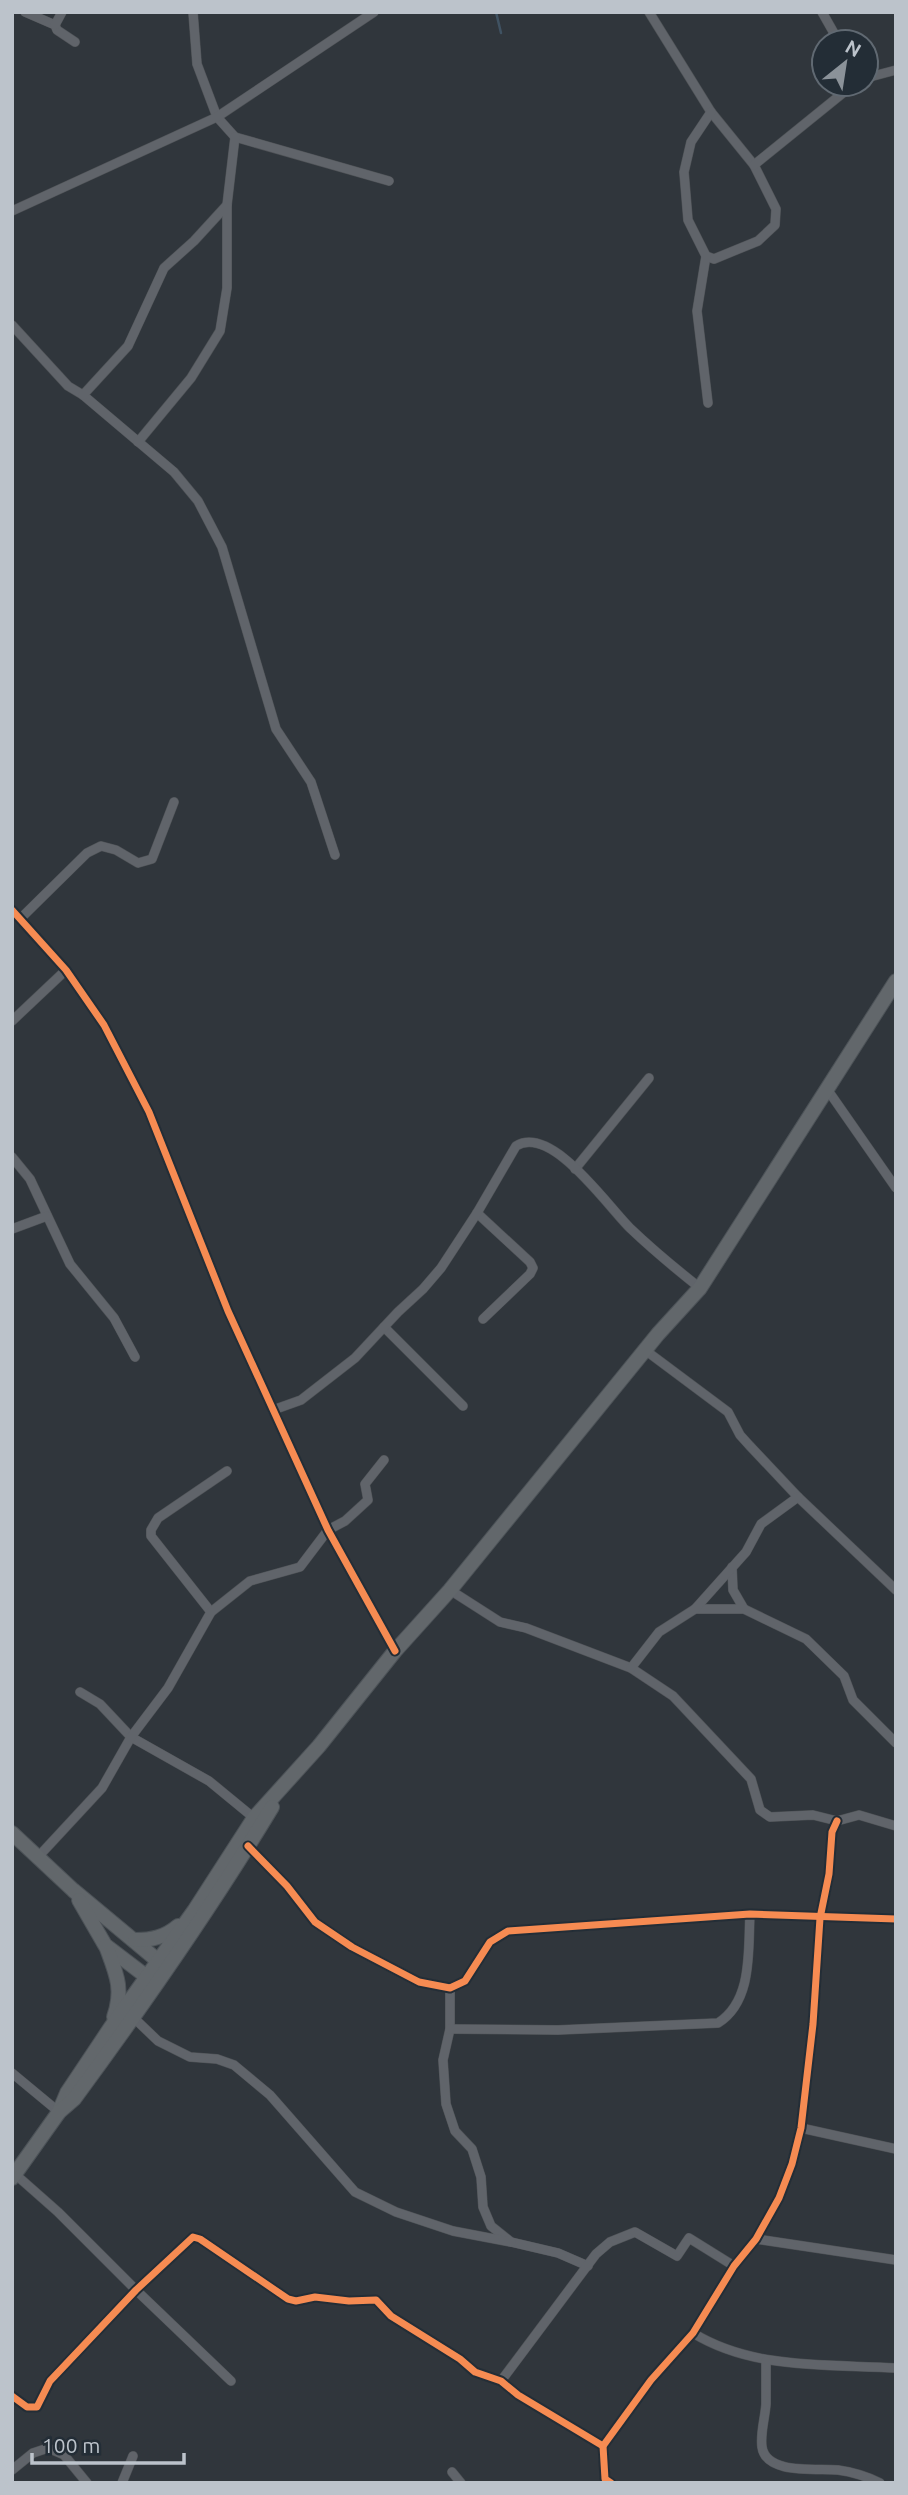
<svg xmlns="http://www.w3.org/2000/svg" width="908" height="2495" viewBox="0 0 908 2495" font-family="Ubuntu,sans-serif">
<rect width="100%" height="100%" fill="#30363c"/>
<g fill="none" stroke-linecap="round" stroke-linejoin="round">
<path stroke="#405363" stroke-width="2.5" d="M 496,12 L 501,33"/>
<g stroke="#4e5256" stroke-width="10">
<g id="street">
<path d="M 25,12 L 55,25 L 57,30 L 75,42"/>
<path d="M 193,12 L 197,64 L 217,117 L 235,137 L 389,181"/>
<path d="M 649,12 L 711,112 L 754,165 L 776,209 L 775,225 L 758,241 L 714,259 L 706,256"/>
<path d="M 822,12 L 839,42"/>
<path d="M 55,25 L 62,12"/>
<path d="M 866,78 L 896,70"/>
<path d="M 754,165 L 854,84"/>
<path d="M 12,211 L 217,117 L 374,12"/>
<path d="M 12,325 L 68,386 L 83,395 L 174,472 L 198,501 L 222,547 L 276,729 L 311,782 L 335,855"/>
<path d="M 83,395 L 128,346 L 164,268 L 194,241 L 227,205"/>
<path d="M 708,403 L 697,311 L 706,256 L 688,220 L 684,172 L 691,142 L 711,112"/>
<path d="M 138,442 L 191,378 L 220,331 L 227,288 L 227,205 L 235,137"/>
<path d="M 12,910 L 66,970 L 104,1025 L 149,1112 L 228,1311 L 328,1530 L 395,1651"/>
<path d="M 20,919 L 87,853 L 101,846 L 116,850 L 138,863 L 152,859 L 174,802"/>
<path d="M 12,1021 L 66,970"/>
<path d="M 827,1089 L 896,1188"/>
<path d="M 12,1157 L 30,1179 L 70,1264 L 114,1318 L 135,1357"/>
<path d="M 575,1169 L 649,1078"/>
<path d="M 477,1213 L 530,1262 L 533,1268 L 530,1274 L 483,1319"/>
<path d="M 12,1229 L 47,1216"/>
<path d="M 384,1327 L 463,1406"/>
<path d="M 645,1350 L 728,1412 L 740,1435 L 749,1445 L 798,1497 L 896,1590"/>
<path d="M 273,1410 L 301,1400 L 355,1358 L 398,1312 L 423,1289 L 441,1268 L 477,1213 L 516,1146 C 552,1124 608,1207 631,1229 C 653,1250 676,1269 700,1288"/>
<path d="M 732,1567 L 733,1590 L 744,1609"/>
<path d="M 450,1590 L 500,1622 L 526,1628 L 631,1668 L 673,1696 L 751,1779 L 760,1810 L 770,1817 L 813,1815 L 837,1821 L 859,1815 L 896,1826"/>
<path d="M 695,1609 L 744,1609 L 806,1639 L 844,1676 L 853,1700 L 896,1743"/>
<path d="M 211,1612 L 151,1536 L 151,1530 L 158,1518 L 227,1471"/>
<path d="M 631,1668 L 659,1632 L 695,1609 L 746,1552 L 761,1524 L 798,1497"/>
<path d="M 80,1692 L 100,1704 L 131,1737 L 209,1781 L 254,1818"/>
<path d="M 248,1846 L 287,1886 L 315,1922 L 352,1947 L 419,1982 L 450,1988 L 465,1981 L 490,1942 L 508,1931 L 750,1914 L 896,1919"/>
<path d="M 38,1857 L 102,1788 L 131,1737 L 168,1688 L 211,1612 L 250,1581 L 300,1567 L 328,1530 L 345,1521 L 368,1500 L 365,1484 L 384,1460"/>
<path d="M 450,1988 L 450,2029 L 443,2060 L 446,2104 L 455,2131 L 472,2149 L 481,2177 L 483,2207 L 491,2226 L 511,2242 L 558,2253 L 588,2266"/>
<path d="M 134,2018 L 158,2041 L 190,2057 L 217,2059 L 234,2065 L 270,2095 L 355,2192 L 396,2212 L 453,2231 L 511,2242"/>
<path d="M 450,2029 L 558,2030 L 718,2023 C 753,2001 748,1950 750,1914"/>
<path d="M 12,2073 L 59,2112"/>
<path d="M 801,2128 L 896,2149"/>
<path d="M 15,2174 L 58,2212 L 136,2290 L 231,2381"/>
<path d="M 756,2239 L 896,2260"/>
<path d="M 693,2333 C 753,2370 828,2364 896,2368"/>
<path d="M 766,2361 C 766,2375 766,2390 766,2404 C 765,2418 760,2434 762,2447 C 766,2475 817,2468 838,2470 C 853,2472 866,2476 880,2483"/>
<path d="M 501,2381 L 596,2254 L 610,2242 L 635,2232 L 677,2256 L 689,2238 L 734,2266"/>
<path d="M 12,2396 L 27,2407 L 37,2407 L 50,2381 L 136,2290 L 193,2237 L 200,2239 L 288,2299 L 296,2301 L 315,2297 L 349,2301 L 376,2300 L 391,2316 L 460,2359 L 475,2372 L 501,2381 L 518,2395 L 603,2446"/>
<path d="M 12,2470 L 33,2453 L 48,2448 L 64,2455 L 87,2483"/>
<path d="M 452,2472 L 461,2483"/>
<path d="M 122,2483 L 133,2456"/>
<path d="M 611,2483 L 605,2479 L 603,2446 L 651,2380 L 693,2333 L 734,2266 L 756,2239 L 779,2198 L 792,2164 L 801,2128 L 813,2024 L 820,1918 L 829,1874 L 832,1832 L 837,1821"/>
</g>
</g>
<g stroke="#4d5358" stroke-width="16">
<g id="primary">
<path d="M 12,1833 L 73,1890 L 157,1960 L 158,1969"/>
<path d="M 79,1900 L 105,1945 L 147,1977 L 155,1976"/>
<path d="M 135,1940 C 152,1940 165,1937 178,1926"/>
<path d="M 106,1946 C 116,1973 124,1989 114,2017"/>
<path d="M 59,2112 L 67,2093 L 111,2027 L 194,1911 L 254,1818 L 319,1746 L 395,1651 L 450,1590 L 658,1334 L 700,1288 L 896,981"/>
<path d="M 12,2178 L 59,2112 L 74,2099 C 144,2004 211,1908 272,1807"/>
</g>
</g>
<use href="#street" stroke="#60646a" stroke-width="9"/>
<use href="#primary" stroke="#62676b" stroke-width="14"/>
<g stroke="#232d36" stroke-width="11">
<g id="cycleway">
<path d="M 12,910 L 66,970 L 104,1025 L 149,1112 L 228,1311 L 328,1530 L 395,1651"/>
<path d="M 248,1846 L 287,1886 L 315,1922 L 352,1947 L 419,1982 L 450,1988 L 465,1981 L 490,1942 L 508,1931 L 750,1914 L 896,1919"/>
<path d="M 12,2396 L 27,2407 L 37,2407 L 50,2381 L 136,2290 L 193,2237 L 200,2239 L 288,2299 L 296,2301 L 315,2297 L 349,2301 L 376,2300 L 391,2316 L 460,2359 L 475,2372 L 501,2381 L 518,2395 L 603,2446"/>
<path d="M 611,2483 L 605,2479 L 603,2446 L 651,2380 L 693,2333 L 734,2266 L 756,2239 L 779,2198 L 792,2164 L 801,2128 L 813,2024 L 820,1918 L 829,1874 L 832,1832 L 837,1821"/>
</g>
</g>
<use href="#cycleway" stroke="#f68b52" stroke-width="7"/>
</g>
<rect width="908" height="2495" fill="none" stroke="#bcc3cb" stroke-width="28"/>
<g transform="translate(845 63) rotate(30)"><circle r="33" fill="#232d36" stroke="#606972" stroke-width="2"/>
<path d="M0-5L12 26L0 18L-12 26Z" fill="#8b9299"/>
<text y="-10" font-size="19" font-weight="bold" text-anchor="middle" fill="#bcc3cb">N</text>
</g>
<path d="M32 2453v10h152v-10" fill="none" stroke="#bcc3cb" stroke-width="3.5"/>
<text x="42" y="2453" font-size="21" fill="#bcc3cb" stroke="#232d36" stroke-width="5" paint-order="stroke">100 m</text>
</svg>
